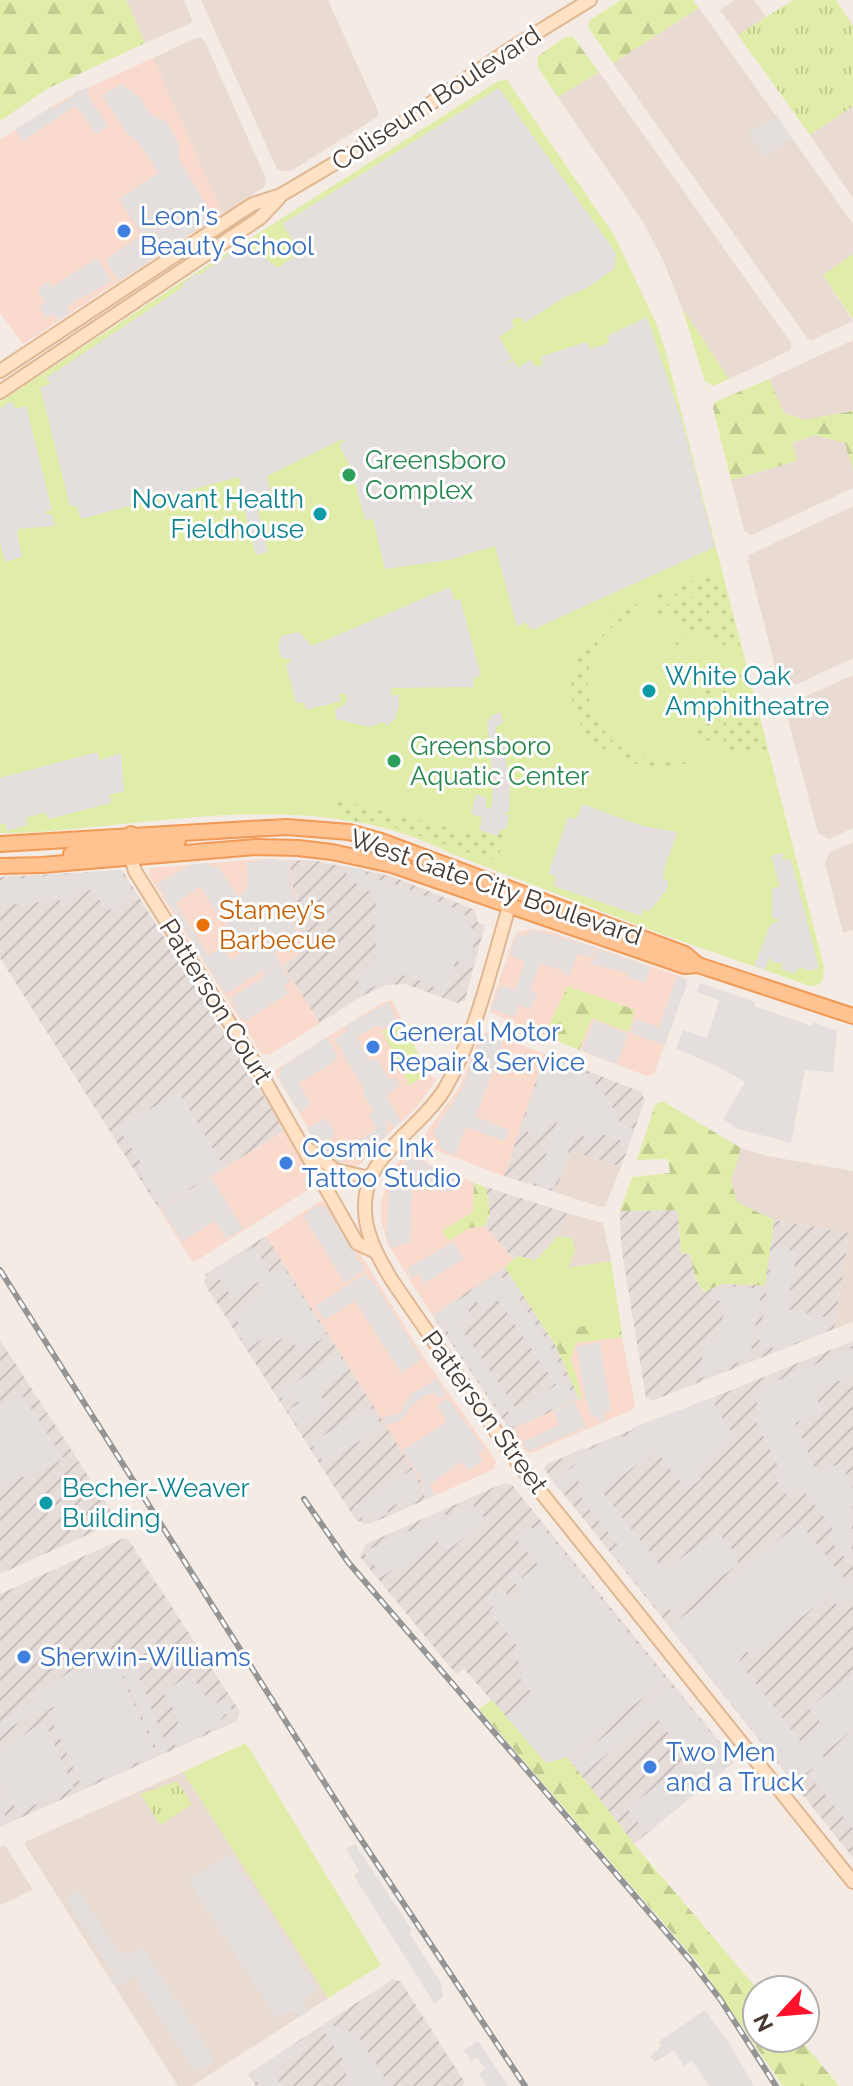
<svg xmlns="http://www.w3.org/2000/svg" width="853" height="2086" viewBox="0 0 853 2086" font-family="Raleway,sans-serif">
<defs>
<pattern id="industrial-furrows" width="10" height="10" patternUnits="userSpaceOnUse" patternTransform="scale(2)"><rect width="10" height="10" fill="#e6ddd9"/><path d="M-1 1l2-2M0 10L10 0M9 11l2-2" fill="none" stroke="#c7bebb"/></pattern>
<pattern id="forest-firs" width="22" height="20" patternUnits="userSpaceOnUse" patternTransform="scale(2)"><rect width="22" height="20" fill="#e0eda8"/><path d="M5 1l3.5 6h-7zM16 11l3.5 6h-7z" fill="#c2cc91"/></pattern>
<pattern id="park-tufts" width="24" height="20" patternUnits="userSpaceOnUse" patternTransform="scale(2)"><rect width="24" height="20" fill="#e0eda8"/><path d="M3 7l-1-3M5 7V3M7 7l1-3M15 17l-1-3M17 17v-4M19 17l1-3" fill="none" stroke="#c2cc91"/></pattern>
<pattern id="garden-dots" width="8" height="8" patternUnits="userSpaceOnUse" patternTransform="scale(2)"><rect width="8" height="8" fill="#e0eda8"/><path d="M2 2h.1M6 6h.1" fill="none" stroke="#c2cc91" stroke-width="1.8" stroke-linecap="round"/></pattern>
</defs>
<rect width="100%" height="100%" fill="#f4ebe4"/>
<g fill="#e9dbd1">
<path d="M 126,0 L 184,0 L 192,20 L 191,23 L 145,43 Z"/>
<path d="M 201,0 L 328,0 L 378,111 L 377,117 L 291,171 L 281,171 L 277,169 Z"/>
<path d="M 735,0 L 754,0 L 766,17 L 738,35 L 720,10 Z"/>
<path d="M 699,8 L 853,224 L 853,254 L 823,275 L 853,321 L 812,340 L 808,339 L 613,63 Z"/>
<path d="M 196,38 L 201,38 L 205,42 L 266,179 L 264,187 L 223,214 L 153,58 Z"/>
<path d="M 599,72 L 791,343 L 791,350 L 729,379 L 682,308 L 663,260 L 643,222 L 558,97 Z"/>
<path d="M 853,106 L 853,198 L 810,135 Z"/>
<path d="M 853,340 L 853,411 L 804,420 L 784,413 L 769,379 Z"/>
<path d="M 815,435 L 846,443 L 853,470 L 853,488 L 752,535 L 745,532 L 731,480 L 797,461 L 792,443 Z"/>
<path d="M 853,506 L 853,658 L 791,687 L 785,687 L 779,682 L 748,561 L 749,555 Z"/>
<path d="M 853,675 L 853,828 L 829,839 L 818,833 L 786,712 L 793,702 Z"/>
<path d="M 853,842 L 853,930 L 843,933 L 825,863 L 829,853 Z"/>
<path d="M 741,1148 L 767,1156 L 853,1171 L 853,1322 L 834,1329 L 849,1233 L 774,1220 L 737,1203 L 731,1181 Z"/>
<path d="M 571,1151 L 621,1167 L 605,1206 L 601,1207 L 555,1192 Z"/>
<path d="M 567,1213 L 603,1223 L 611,1261 L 567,1268 L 575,1251 L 572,1238 L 558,1236 Z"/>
<path d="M 183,1772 L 328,1998 L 192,2086 L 178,2086 L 25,1845 L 25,1842 Z"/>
<path d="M 5,1845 L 33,1890 L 0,1905 L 0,1847 Z"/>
</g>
<g fill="#f9dacc">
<path d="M 153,58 L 223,214 L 23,344 L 0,313 L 0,140 L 66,98 Z"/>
<path d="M 262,859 L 290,860 L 296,916 L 303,951 L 283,965 L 320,1023 L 269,1055 L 261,1053 L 150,877 L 149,871 L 151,868 Z"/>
<path d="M 532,929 L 548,931 L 685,978 L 686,984 L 654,1074 L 647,1076 L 579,1050 L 591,1018 L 568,986 L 544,1035 L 491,1013 L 490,1008 L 514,936 L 518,932 Z"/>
<path d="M 392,1000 L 402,1021 L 382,1031 L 410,1085 L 428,1074 L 436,1079 L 418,1106 L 374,1147 L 362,1163 L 354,1167 L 328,1158 L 323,1153 L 275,1073 L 277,1069 L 380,1004 Z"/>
<path d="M 487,1032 L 545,1054 L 504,1176 L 440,1152 L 425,1141 L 424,1135 L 459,1088 L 479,1038 Z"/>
<path d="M 285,1130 L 316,1181 L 314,1186 L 196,1261 L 192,1261 L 159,1209 Z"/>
<path d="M 407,1151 L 412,1152 L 434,1167 L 474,1183 L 473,1212 L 443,1230 L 449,1240 L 469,1228 L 485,1226 L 515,1261 L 432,1315 L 388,1245 L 381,1219 L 381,1202 L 390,1172 Z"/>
<path d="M 320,1201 L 329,1203 L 425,1359 L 496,1461 L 494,1469 L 425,1500 L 422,1483 L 266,1236 Z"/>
<path d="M 622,1337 L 635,1405 L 632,1410 L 531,1453 L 526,1451 L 510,1430 L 582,1398 L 571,1358 L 576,1343 Z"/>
</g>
<g fill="url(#industrial-furrows)">
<path d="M 290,860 L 316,861 L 391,876 L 475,910 L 478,923 L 485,925 L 465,1000 L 457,1003 L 405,984 L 386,985 L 360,997 L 320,1023 L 283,965 L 303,951 L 296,916 Z"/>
<path d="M 122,870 L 285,1130 L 159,1209 L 0,958 L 0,877 Z"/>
<path d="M 545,1054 L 641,1092 L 645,1100 L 621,1167 L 571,1151 L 555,1192 L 504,1176 Z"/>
<path d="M 486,1187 L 567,1213 L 558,1236 L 536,1260 L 518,1256 L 515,1261 L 485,1226 L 490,1213 Z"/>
<path d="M 678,1210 L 681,1253 L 690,1254 L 696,1280 L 705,1292 L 722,1284 L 764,1285 L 774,1220 L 849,1233 L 834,1329 L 652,1401 L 646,1398 L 621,1245 L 620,1211 Z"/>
<path d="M 266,1236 L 422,1483 L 425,1500 L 372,1523 L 364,1524 L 355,1519 L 204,1283 L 206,1274 Z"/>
<path d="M 505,1267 L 556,1346 L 579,1399 L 510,1430 L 432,1315 Z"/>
<path d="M 0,1340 L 115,1517 L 112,1524 L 0,1574 Z"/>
<path d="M 853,1341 L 853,1858 L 544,1469 L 547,1464 Z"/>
<path d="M 504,1483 L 512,1485 L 735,1761 L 634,1844 L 567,1757 L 546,1763 L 464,1669 L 456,1674 L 360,1557 L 366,1544 Z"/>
<path d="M 124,1538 L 128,1539 L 240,1712 L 237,1721 L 0,1827 L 0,1594 Z"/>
<path d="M 393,1979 L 401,1982 L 464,2081 L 463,2086 L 256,2086 L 248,2074 Z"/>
</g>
<g fill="#e0eda8">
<path d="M 507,80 L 614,235 L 656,323 L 665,349 L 824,967 L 823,980 L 816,986 L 810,986 L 653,931 L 450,853 C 344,798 218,814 103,826 C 69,829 35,834 0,833 L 0,402 L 177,285 L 498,81 Z"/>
<path d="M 853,254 L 853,319 L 823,275 Z"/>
<path d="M 682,308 L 729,379 L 713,386 L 705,381 Z"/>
<path d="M 402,1021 L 428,1074 L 409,1085 L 382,1031 Z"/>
<path d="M 558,1236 L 572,1238 L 575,1251 L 568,1268 L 611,1261 L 620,1320 L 572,1328 L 561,1324 L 543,1326 L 505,1267 L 518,1256 L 536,1260 Z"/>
<path d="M 246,1743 L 381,1965 L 328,1998 L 183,1772 Z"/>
</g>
<g fill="url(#forest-firs)">
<path d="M 0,0 L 126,0 L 145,43 L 47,89 L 0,121 Z"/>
<path d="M 621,0 L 692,0 L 699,8 L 613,63 L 588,27 L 590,20 Z"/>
<path d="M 565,37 L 573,37 L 599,72 L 558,97 L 538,68 L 537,57 Z"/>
<path d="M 769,379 L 784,413 L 804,420 L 853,411 L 853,470 L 845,443 L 815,435 L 792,443 L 797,461 L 731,480 L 713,408 L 715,402 Z"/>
<path d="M 568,986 L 635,1010 L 629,1032 L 592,1018 L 579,1050 L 544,1035 Z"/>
<path d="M 660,1102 L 664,1102 L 741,1148 L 731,1181 L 737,1202 L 774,1220 L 765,1285 L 722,1284 L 704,1292 L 696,1280 L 690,1254 L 681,1253 L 678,1210 L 620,1211 L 632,1177 L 670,1173 L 668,1159 L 637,1160 L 655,1105 Z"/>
<path d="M 474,1183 L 486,1187 L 490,1213 L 485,1226 L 469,1228 L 449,1241 L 442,1231 L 473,1212 Z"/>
<path d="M 620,1320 L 622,1337 L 576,1343 L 571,1358 L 582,1398 L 579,1399 L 556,1346 L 543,1326 L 561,1324 L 572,1328 Z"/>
<path d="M 492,1700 L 546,1763 L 567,1757 L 634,1844 L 758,1990 L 757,2038 L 799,2038 L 839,2086 L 783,2086 L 699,1964 L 479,1709 Z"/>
</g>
<g fill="url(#park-tufts)">
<path d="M 793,0 L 836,0 L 853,26 L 853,106 L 810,135 L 738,35 Z"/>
<path d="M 177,1781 L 192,1804 L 160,1825 L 141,1794 Z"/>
</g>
<g fill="url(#garden-dots)">
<path d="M 709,573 L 723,580 L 741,648 L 738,651 C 728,650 722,641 712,640 C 704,639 685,643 678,647 L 675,643 L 678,637 L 703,638 L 717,630 L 719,620 L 703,594 L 693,591 L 654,602 L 651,596 L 673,590 Z"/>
<path d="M 683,597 C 700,594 705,604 712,618 L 710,629 C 692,637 681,632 669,617 L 657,623 L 650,614 Z"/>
<path d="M 636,604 L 639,610 C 619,620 600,634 592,656 C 578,693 597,738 633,754 C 651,761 670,759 688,758 L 691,760 L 690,763 C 670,766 649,769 629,762 C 556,735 554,661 613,617 L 612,613 Z"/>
<path d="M 745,665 L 753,696 L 746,699 L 748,705 L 755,703 L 768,753 L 724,750 L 723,684 L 726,684 L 730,707 L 742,704 L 739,668 Z"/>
<path d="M 716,685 L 716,696 L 703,703 L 718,698 L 720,740 L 697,741 L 693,692 Z"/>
<path d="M 325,797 L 465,832 L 466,829 L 498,836 L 500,831 L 507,830 C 506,841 502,856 490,860 L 377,821 L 366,821 L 362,823 L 342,820 Z"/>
</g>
<g fill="#e4dfdd" fill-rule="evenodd">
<path d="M 122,84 L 141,99 L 150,114 L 167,122 L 179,145 L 179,159 L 210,211 L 205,216 L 205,224 L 119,281 L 105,260 L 139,237 L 140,231 L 119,199 L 158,173 L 139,143 L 127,134 L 102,95 Z"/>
<path d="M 87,88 L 90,99 L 108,126 L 96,134 L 76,106 L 23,141 L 15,130 L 51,107 L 53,109 L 74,96 L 74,92 Z"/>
<path d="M 499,88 L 616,253 L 614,269 L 587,288 L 563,298 L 525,323 L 521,317 L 513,319 L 512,323 L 514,327 L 499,337 L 512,359 L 505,363 L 507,364 L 513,360 L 518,368 L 531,359 L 534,365 L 539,367 L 543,363 L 540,357 L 586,342 L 591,349 L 606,344 L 609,342 L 607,336 L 647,317 L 682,421 L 715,547 L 532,630 L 525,622 L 517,627 L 495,546 L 449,560 L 385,569 L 373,519 L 365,520 L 351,468 L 339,445 L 345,441 L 343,439 L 267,476 L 272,496 L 261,499 L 263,506 L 258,511 L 268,552 L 256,555 L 238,486 L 241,484 L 239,477 L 81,519 L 77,506 L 70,506 L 40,387 L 50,384 L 46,378 L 183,287 L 182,284 L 196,274 L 199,275 L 238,248 L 246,246 L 257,251 L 278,268 L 300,252 L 282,224 Z"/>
<path d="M 777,115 L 792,138 L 765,157 L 748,133 Z"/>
<path d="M 97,258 L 112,281 L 69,305 L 68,314 L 58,321 L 53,314 L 46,318 L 39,306 L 45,302 L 38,291 L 39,288 L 48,282 L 52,287 Z"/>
<path d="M 11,401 L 16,409 L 26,406 L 52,510 L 46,511 L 46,514 L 52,515 L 55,526 L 19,529 L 17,533 L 22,557 L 5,562 L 0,543 L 0,409 Z"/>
<path d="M 450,587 L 454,600 L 460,599 L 481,675 L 473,679 L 474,687 L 391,688 L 391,695 L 399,695 L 399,707 L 394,720 L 387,726 L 384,722 L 369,727 L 336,719 L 335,709 L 342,707 L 346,702 L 347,696 L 343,692 L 340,695 L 341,701 L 306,710 L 304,703 L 296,703 L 286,665 L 292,661 L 281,657 L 278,647 L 281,636 L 299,632 L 312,646 Z"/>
<path d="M 500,712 L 503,723 L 497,726 L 495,729 L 497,734 L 503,734 L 510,789 L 509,812 L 501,813 L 509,815 L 507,829 L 501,829 L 497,836 L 479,830 L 482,817 L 471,814 L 476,794 L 486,798 L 486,809 L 492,807 L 493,784 L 487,722 L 492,715 Z"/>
<path d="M 97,752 L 100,760 L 121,753 L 124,792 L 110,794 L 111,803 L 49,819 L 45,812 L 26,818 L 27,825 L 7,831 L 5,824 L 0,824 L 0,778 Z"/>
<path d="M 582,804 L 643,826 L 678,832 L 665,866 L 663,878 L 668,881 L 667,889 L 650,911 L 644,909 L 641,916 L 554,886 L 555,876 L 548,874 L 568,817 L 576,819 Z"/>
<path d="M 783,853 L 783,860 L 791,859 L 819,968 L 810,971 L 799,967 L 795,974 L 781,969 L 783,961 L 780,964 L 771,961 L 770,957 L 765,970 L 754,966 L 770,925 L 780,920 L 772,918 L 772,888 L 780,887 L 771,856 Z"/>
<path d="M 271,859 L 289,861 L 297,941 L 274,953 L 291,981 L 284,986 L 289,993 L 245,1021 L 239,1016 L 231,998 L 266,975 L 262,971 L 227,993 L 221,988 L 157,884 L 185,867 L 188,872 L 188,865 L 207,863 L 212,868 L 218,866 L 238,897 L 248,887 L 247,862 ZM 200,887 L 218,915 L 225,910 L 231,920 L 224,925 L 242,953 L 231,960 L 222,947 L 208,955 L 176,903 Z"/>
<path d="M 347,867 L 364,869 L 366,876 L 399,885 L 464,912 L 466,922 L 476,934 L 471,956 L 476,958 L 473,968 L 456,961 L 446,992 L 408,976 L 399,975 L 361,992 L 357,975 L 371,967 L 377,958 L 374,913 L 378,895 L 363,889 L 346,875 Z"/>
<path d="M 120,870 L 135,895 L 110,910 L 105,908 L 93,890 L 76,891 L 75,899 L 0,905 L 0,880 Z"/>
<path d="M 533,930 L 595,947 L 592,958 L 577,954 L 570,976 L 562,973 L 562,970 L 540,963 L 530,990 L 537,993 L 531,1009 L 519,1005 L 514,1017 L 492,1009 L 500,985 L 515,990 L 525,961 L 510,955 L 516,934 L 524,936 Z"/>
<path d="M 597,949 L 651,967 L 645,983 L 628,977 L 627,973 L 591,964 Z"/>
<path d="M 677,976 L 686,979 L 687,984 L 665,1045 L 631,1033 L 634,1019 L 659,1027 Z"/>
<path d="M 700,983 L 755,1002 L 754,1006 L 812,1026 L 814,1022 L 837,1031 L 833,1072 L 805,1070 L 791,1143 L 738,1129 L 723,1119 L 745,1082 L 719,1067 L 676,1049 L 683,1030 L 707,1038 L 719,1000 L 697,992 Z"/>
<path d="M 389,1002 L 397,1021 L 381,1029 L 378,1025 L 357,1037 L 369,1061 L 378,1059 L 389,1080 L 395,1077 L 400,1086 L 386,1096 L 401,1121 L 395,1127 L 387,1120 L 387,1135 L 357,1161 L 353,1157 L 337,1163 L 324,1155 L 307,1128 L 326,1118 L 335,1133 L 330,1137 L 339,1152 L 377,1129 L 368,1115 L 374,1112 L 363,1094 L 365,1090 L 334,1039 L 347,1031 L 345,1026 Z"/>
<path d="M 594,1020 L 628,1034 L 617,1064 L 582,1050 Z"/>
<path d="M 488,1033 L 504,1039 L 476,1117 L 509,1130 L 505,1141 L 466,1127 L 455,1156 L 439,1147 L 439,1140 L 433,1132 L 462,1089 L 482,1036 Z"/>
<path d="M 327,1037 L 338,1056 L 334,1062 L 299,1083 L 311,1105 L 299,1112 L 281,1082 L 279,1075 L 281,1068 Z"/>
<path d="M 545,1058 L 588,1074 L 610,1102 L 620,1122 L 633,1129 L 629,1143 L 602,1134 L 593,1142 L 576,1131 L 554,1189 L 536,1184 L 557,1122 L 548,1119 L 542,1136 L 521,1130 Z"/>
<path d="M 179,1092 L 224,1167 L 161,1207 L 136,1168 L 142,1164 L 118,1128 Z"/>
<path d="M 409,1158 L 414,1161 L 417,1158 L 462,1185 L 459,1189 L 454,1186 L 451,1191 L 438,1191 L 438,1181 L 413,1180 L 410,1242 L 391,1248 L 386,1237 L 390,1184 L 395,1171 Z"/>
<path d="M 211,1177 L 243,1229 L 227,1239 L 214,1221 L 182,1242 L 161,1209 Z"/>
<path d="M 324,1205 L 365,1269 L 345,1283 L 303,1216 L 315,1206 L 320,1208 Z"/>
<path d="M 453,1242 L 464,1259 L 424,1284 L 419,1274 L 412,1278 L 406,1269 Z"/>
<path d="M 254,1247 L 271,1274 L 283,1267 L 327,1336 L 300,1352 L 288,1335 L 276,1342 L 271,1334 L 247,1348 L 235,1329 L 239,1325 L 236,1311 L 265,1293 L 258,1282 L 232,1298 L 215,1272 Z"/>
<path d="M 773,1247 L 797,1251 L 787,1309 L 819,1315 L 828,1319 L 826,1331 L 778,1350 L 776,1347 L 758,1350 Z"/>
<path d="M 365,1274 L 369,1280 L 373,1280 L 422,1359 L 401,1373 L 355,1301 L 324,1320 L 315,1306 Z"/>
<path d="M 501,1276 L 504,1279 L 511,1277 L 521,1292 L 520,1301 L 554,1352 L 574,1399 L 511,1428 L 506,1421 L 510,1416 L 508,1411 L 502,1415 L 449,1337 L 446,1325 L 441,1327 L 434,1316 L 493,1278 ZM 498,1300 L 556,1385 L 518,1411 L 459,1326 L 472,1317 L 467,1308 L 476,1301 L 483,1310 Z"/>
<path d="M 728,1286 L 762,1289 L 750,1357 L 701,1378 L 699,1373 L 706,1340 L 717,1342 L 726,1303 L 714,1299 L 716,1290 Z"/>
<path d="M 600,1342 L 611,1410 L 604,1413 L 605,1420 L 599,1423 L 597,1416 L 592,1418 L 585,1395 L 576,1347 Z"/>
<path d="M 853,1348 L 853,1375 L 814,1392 L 822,1411 L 795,1423 L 817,1473 L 840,1463 L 853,1488 L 851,1566 L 826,1535 L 833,1529 L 800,1486 L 787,1495 L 776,1480 L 782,1474 L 754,1418 L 761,1414 L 755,1398 L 760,1388 Z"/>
<path d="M 339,1355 L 348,1371 L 297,1403 L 294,1398 L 289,1397 L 283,1400 L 278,1393 Z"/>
<path d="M 437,1379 L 446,1394 L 439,1399 L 435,1393 L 426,1395 L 411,1406 L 400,1421 L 387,1425 L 382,1417 L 400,1413 L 411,1394 Z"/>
<path d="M 318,1391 L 328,1409 L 299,1427 L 288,1410 Z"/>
<path d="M 23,1396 L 64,1459 L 0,1487 L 0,1405 Z"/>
<path d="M 447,1398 L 485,1449 L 478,1453 L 483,1461 L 468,1470 L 462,1462 L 432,1483 L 430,1486 L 435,1496 L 426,1499 L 423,1482 L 403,1450 L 447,1422 L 437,1405 Z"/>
<path d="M 711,1398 L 733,1436 L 699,1471 L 701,1479 L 687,1490 L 655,1450 L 602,1492 L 664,1570 L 718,1532 L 735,1552 L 738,1564 L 674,1614 L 668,1607 L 660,1613 L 611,1551 L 618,1545 L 582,1500 L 578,1478 L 560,1490 L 553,1482 L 574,1466 L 575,1461 L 570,1454 L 584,1448 L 586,1451 L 633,1433 L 632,1428 Z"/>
<path d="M 575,1402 L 586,1427 L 529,1451 L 522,1442 L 559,1425 L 554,1411 Z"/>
<path d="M 370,1407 L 382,1427 L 324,1463 L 311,1443 Z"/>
<path d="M 410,1471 L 421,1487 L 414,1492 L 418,1500 L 407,1505 L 405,1500 L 387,1509 L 389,1514 L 379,1518 L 374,1511 L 363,1519 L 354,1506 Z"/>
<path d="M 473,1505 L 486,1520 L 447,1551 L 436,1540 L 399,1571 L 395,1567 L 383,1576 L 363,1552 L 435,1519 L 434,1514 L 442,1511 L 448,1518 Z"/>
<path d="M 539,1523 L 666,1680 L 567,1757 L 546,1763 L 507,1717 L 532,1694 L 519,1677 L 526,1671 L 512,1653 L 518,1647 L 489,1611 L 494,1606 L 486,1596 L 493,1591 L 496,1594 L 502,1588 L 513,1601 L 523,1593 L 508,1575 L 514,1570 L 522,1578 L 538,1564 L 515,1538 L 528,1525 L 533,1529 Z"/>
<path d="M 800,1523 L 847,1582 L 853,1579 L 853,1601 L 849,1596 L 837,1605 L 828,1596 L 752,1657 L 746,1650 L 739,1662 L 801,1742 L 823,1726 L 809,1708 L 853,1673 L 853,1729 L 822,1755 L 824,1758 L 853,1735 L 853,1829 L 810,1776 L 814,1772 L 813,1768 L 794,1782 L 670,1627 Z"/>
<path d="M 130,1655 L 168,1750 L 159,1754 L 124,1676 L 122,1677 L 156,1754 L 82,1787 L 48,1712 L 68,1702 L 27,1717 L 0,1734 L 0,1722 L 37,1699 L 34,1694 L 73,1670 L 78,1674 L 103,1658 L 111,1665 Z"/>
<path d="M 191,1674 L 208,1700 L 217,1703 L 225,1698 L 233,1712 L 224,1715 L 217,1727 L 175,1746 L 170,1732 L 177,1727 L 178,1716 L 163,1692 Z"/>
<path d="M 674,1688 L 734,1762 L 647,1833 L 627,1809 L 689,1760 L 655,1716 L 582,1774 L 572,1762 L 663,1689 Z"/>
<path d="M 44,1721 L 74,1788 L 18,1812 L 13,1804 L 10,1804 L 3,1811 L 8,1821 L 0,1825 L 0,1798 L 5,1794 L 0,1784 L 0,1751 Z"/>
<path d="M 355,1844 L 412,1930 L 409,1933 L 443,1986 L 441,1988 L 443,1997 L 434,2003 L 354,1876 L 359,1871 L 346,1849 Z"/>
<path d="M 231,1854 L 318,1990 L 306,1998 L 304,2004 L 308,2012 L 299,2017 L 293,2010 L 276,2018 L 188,1880 Z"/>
<path d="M 78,1889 L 118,1952 L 131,1954 L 142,1947 L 214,2058 L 209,2064 L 194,2071 L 137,1982 L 143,1979 L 139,1974 L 116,1987 L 110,1979 L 119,1973 L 118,1969 L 112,1972 L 65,1899 Z"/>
<path d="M 705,2010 L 729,2043 L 754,2086 L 710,2086 L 692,2061 L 684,2066 L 674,2050 L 655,2062 L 650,2057 L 661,2046 L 658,2042 Z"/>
<path d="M 328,2022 L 342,2030 L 355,2032 L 390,2086 L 346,2086 L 346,2065 L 321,2027 Z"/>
<path d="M 301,2040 L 306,2048 L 272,2070 L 282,2086 L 260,2086 L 252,2073 Z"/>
<path d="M 478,2041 L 508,2086 L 486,2086 L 479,2074 L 485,2069 L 477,2057 L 471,2061 L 464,2050 Z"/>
</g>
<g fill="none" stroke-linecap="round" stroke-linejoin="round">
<g stroke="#e0b792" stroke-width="16">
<g id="secondary">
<path d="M 0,371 L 239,213 L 253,204 L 281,195 L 396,127 L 507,51 L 590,0"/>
<path d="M 0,392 L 260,218 L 279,198"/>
<path d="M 131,858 L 135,871 L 260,1072 L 357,1243 L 374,1251"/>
<path d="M 511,900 C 493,959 476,1037 444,1090 C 425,1121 382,1148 370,1179 C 356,1217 373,1250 393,1282 L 520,1466 L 853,1882"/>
<path d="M 307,1148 L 335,1170 L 370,1178"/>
</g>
</g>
<g stroke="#f19955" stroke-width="18">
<g id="primary">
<path d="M 0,844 L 249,829 L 287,827 L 349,832 L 381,841 L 685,954 L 698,965"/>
<path d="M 71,854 L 117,848 L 131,834"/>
<path d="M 131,858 L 132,849 L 137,845 L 178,841"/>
<path d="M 0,866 L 42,865 L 256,847 L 298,848 L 332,852 L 392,865 L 684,966 L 698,965 L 853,1016"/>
</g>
</g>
<use href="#secondary" stroke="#ffe1c3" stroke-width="12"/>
<use href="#primary" stroke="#ffc392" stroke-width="14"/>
<g stroke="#959595" stroke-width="6">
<g id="rail">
<path d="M 0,1270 L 350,1823 L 525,2086"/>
<path d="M 304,1499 L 348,1562 L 690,1960 L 720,1999 L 776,2086"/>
</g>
</g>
<use href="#rail" stroke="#fff" stroke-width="3" stroke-dasharray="9" stroke-linecap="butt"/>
</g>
<g fill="#3f7fe0" stroke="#fff" stroke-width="3">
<circle cx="124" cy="231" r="8"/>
<circle cx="373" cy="1047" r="8"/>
<circle cx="286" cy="1163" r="8"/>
<circle cx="24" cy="1657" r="8"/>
<circle cx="650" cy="1767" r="8"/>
</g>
<g fill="#2e9e5b" stroke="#fff" stroke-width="3">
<circle cx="349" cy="475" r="8"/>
<circle cx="394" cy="761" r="8"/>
</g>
<g fill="#0f9aa8" stroke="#fff" stroke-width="3">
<circle cx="320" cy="514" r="8"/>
<circle cx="649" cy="691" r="8"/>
<circle cx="46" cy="1503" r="8"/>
</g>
<circle fill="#e8710a" stroke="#fff" stroke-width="3" cx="203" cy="925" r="8"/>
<g text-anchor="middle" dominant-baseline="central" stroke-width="6" stroke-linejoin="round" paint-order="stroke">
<g font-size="26" fill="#473a33" stroke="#fff">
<text transform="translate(436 98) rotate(-33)">Coliseum Boulevard</text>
<text transform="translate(496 887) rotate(19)">West Gate City Boulevard</text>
<text transform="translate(216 1001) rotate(58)">Patterson Court</text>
<text transform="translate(485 1412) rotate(54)">Patterson Street</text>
</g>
<g font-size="26" fill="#366cbe" stroke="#fff" text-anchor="start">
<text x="140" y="216">Leon's<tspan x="140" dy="30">Beauty School</tspan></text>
<text x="389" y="1032">General Motor<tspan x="389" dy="30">Repair &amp; Service</tspan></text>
<text x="302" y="1148">Cosmic Ink<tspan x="302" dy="30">Tattoo Studio</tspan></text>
<text x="40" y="1657">Sherwin-Williams</text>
<text x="666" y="1752">Two Men<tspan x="666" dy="30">and a Truck</tspan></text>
</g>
<g font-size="26" fill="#27864d" stroke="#fff" text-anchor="start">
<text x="365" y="460">Greensboro<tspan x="365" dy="30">Complex</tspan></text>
<text x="410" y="746">Greensboro<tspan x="410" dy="30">Aquatic Center</tspan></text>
</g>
<g font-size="26" fill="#0d838f" stroke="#fff" text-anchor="start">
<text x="304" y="499" text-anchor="end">Novant Health<tspan x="304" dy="30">Fieldhouse</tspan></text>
<text x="665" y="676">White Oak<tspan x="665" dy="30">Amphitheatre</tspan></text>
<text x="62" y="1488">Becher-Weaver<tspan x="62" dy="30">Building</tspan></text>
</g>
<g font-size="26" fill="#c56008" stroke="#fff" text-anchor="start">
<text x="219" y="910">Stamey’s<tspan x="219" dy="30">Barbecue</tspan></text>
</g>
</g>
<g transform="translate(781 2014) rotate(244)"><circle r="38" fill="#ffffff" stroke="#b5b0ad" stroke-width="2"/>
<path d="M0-6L14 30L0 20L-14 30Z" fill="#ff102b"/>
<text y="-12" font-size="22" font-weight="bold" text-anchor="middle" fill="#473a33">N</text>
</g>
</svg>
